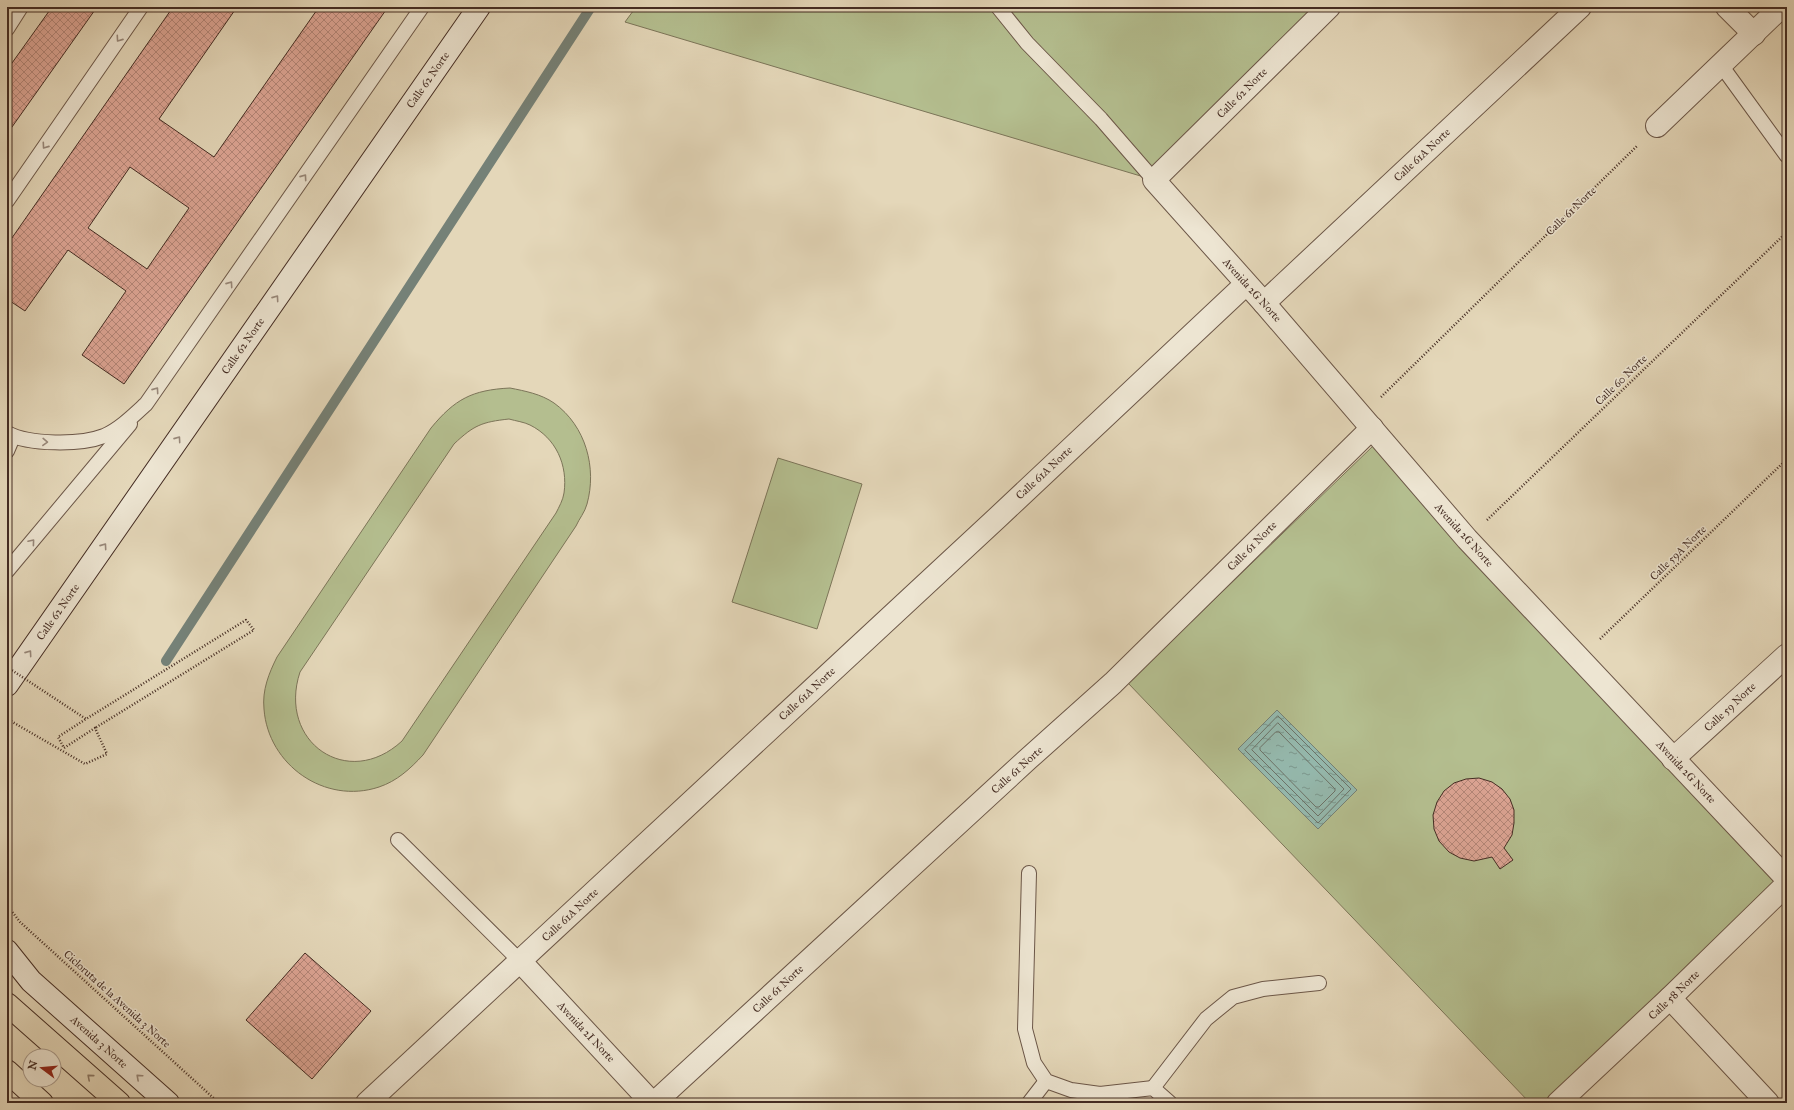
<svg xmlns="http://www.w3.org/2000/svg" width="1794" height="1110" viewBox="0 0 1794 1110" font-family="'IM FELL Great Primer',serif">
<defs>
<pattern id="water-ripples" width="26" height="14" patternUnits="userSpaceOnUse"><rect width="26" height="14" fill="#95baaf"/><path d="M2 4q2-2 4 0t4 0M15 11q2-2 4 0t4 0" fill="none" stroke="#7b978e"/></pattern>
<pattern id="building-cross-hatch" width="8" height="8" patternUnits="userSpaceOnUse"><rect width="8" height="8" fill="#dda595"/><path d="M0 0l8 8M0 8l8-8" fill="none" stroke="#b58779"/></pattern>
</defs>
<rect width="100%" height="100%" fill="#e4d7b9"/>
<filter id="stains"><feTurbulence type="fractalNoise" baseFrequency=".005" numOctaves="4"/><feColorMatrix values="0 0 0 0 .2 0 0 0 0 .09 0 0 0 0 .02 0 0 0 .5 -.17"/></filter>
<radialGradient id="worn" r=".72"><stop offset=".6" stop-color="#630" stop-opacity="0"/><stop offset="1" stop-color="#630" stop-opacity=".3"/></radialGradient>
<g fill="#b4be8f" stroke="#7c7559" fill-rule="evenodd">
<path d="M 636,7 L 1329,7 L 1154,180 L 625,22 Z"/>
<path d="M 510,388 C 525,391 541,394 554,403 C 586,426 597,468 587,504 C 585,512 579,519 576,526 L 423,755 C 410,769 397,781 379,787 C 325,805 268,765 264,709 C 262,690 269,673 277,657 L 431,428 C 455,399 472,390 510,388 ZM 509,419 C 516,421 524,422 530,425 C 556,438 568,465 564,493 C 563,500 559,507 556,513 L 402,741 C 348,791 277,742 300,672 L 454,444 C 474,425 482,422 509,419 Z"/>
<path d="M 1374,445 L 1775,880 L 1548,1103 L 1530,1103 L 1128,683 Z"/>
<path d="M 778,458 L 862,484 L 817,629 L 732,602 Z"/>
</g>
<path fill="url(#water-ripples)" stroke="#758177" d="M 1277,710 L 1357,790 L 1318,829 L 1238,749 Z"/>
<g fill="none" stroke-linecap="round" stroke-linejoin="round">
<g stroke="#6c7369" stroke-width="1">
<path d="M 1278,716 L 1351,789 L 1318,823 L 1245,750 Z"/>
<path d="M 1278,723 L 1344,789 L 1318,816 L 1252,750 Z"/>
<path d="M 1276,732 L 1279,732 L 1335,789 L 1335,791 L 1319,807 L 1316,807 L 1260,750 L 1260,748 Z"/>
</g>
<path stroke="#758177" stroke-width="10" d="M 166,661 L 591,7"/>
</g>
<g fill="url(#building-cross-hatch)" stroke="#442c23" fill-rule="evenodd">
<path d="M 52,7 L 97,7 L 7,134 L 7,70 Z"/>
<path d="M 173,7 L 237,7 L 159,119 L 214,157 L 319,7 L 388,7 L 124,384 L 82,355 L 126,291 L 68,250 L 25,311 L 7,299 L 7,245 ZM 130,167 L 189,208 L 147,269 L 88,228 Z"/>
<path d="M 1479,778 L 1492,782 L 1502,789 L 1510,799 L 1514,810 L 1514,823 L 1512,835 L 1504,848 L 1513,860 L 1500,869 L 1492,857 L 1474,861 L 1460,858 L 1449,852 L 1439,841 L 1434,829 L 1433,815 L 1437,802 L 1444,791 L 1454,783 L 1466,779 Z"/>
<path d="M 305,953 L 371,1011 L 312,1079 L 246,1020 Z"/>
</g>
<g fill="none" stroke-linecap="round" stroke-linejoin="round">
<g stroke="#6c5748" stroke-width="16">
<g id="lane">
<path d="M 998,7 L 1027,43 L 1101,119 L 1154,180"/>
<path d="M 7,29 L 21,7"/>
<path d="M 1721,65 L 1787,156"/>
<path d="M 7,201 L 141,7"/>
<path d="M 7,433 C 29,445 81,445 104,436 C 120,429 134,415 146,404 L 422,7"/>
<path d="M 7,451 L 13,437"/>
<path d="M 7,571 L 130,424"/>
<path d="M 398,840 L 520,961"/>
<path d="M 1029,873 L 1025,1029 L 1034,1063 L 1046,1081 L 1071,1090 L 1100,1094 L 1153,1088 L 1170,1103"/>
<path d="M 1153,1088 L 1206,1019 L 1233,997 L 1263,989 L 1319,983"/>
<path d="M 1029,1103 L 1046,1081"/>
</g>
</g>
<g stroke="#6c5748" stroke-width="24">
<g id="street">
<path d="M 1329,7 L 1154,180 L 1264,303 L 1467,539 L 1787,879"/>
<path d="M 1727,7 L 1754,34"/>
<path d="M 1657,126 L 1781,7"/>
<path d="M 1264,303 L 1580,7"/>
<path d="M 1673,759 L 1787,655"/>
<path d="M 520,961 L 652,1103"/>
<path d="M 1670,998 L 1768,1103"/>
<path d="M 367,1103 L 997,518 L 1246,284"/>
<path d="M 654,1103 L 1028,759 L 1113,683 L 1372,428"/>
<path d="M 1558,1103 L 1670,998 L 1787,884"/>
</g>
</g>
<g stroke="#442c23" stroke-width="24">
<g id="secondary">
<path d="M 7,685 L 479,7"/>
<path d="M 7,951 L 31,981 L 168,1103"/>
</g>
</g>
<g stroke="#442c23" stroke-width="24">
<g id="primary">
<path d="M 7,1004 L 119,1103"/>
<path d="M 7,1071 L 42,1103"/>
</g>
</g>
<g stroke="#442c23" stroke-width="2.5" stroke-dasharray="1 2" stroke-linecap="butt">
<path d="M 1381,397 L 1638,145"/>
<path d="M 1487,520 L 1787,232"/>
<path d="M 1600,639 L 1787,459"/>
<path d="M 7,723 L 9,720 L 85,764 L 107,754 L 95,728 L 64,748 L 58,737 L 86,719"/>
<path d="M 7,905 L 20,922 L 219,1103"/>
</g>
<use href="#lane" stroke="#ede5d2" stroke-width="14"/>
<use href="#street" stroke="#ede5d2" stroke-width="22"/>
<use href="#secondary" stroke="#ede5d2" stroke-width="22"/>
<use href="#primary" stroke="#e4d7b9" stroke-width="22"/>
<path stroke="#442c23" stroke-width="2.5" stroke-dasharray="1 2" stroke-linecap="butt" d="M 7,667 L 86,719 L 246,620 L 254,630 L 95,728"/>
</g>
<defs><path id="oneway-chevron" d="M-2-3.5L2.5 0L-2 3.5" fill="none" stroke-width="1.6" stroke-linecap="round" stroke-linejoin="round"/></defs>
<g stroke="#98887a">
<use href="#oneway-chevron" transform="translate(119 39) rotate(125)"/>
<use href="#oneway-chevron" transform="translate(45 146) rotate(125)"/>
<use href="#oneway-chevron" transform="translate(304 177) rotate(-55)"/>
<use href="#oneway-chevron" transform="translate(230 284) rotate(-55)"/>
<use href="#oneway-chevron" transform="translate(276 298) rotate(-55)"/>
<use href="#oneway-chevron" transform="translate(156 390) rotate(-55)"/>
<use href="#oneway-chevron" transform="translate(178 439) rotate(-55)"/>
<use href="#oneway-chevron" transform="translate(45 442) rotate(2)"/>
<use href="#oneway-chevron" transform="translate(32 542) rotate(-50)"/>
<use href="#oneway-chevron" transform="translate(104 546) rotate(-55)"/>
<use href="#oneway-chevron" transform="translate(29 653) rotate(-55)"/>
<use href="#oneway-chevron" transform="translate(139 1077) rotate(-138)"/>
</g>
<use stroke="#8c7966" href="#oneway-chevron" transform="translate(90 1077) rotate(-139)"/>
<g text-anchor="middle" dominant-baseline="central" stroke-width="3" stroke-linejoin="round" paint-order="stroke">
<g font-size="11" fill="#442c23" stroke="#ede5d2">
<text transform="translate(428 80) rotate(-55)">Calle 62 Norte</text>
<text transform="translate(1242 93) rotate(-45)">Calle 62 Norte</text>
<text transform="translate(1422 155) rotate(-43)">Calle 61A Norte</text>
<text transform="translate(1571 211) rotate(-44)">Calle 61 Norte</text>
<text transform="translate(1252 290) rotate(48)">Avenida 2G Norte</text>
<text transform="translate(243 346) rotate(-55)">Calle 62 Norte</text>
<text transform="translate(1621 380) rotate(-44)">Calle 60 Norte</text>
<text transform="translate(1044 473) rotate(-43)">Calle 61A Norte</text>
<text transform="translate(1464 535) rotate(48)">Avenida 2G Norte</text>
<text transform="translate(1252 546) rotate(-45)">Calle 61 Norte</text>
<text transform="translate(1678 553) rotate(-44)">Calle 59A Norte</text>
<text transform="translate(58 612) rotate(-55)">Calle 62 Norte</text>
<text transform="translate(807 694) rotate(-43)">Calle 61A Norte</text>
<text transform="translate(1730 707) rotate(-43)">Calle 59 Norte</text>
<text transform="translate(1017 770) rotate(-42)">Calle 61 Norte</text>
<text transform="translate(1686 772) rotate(47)">Avenida 2G Norte</text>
<text transform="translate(570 915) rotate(-43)">Calle 61A Norte</text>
<text transform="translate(778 989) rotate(-43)">Calle 61 Norte</text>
<text transform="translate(1674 995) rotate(-44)">Calle 58 Norte</text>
<text transform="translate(117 999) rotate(42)">Cicloruta de la Avenida 3 Norte</text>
<text transform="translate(586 1032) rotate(47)">Avenida 2I Norte</text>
<text transform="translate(99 1042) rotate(42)">Avenida 3 Norte</text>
</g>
</g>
<rect width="1794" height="1110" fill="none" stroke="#e4d7b9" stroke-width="24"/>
<rect x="8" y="8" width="1778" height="1094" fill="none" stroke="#442c23" stroke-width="2"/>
<rect x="12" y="12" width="1770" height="1086" fill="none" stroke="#442c23"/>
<g transform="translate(42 1068) rotate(286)"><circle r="19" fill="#ede5d2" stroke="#a99b8c"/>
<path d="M0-3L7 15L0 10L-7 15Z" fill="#8f2418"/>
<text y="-6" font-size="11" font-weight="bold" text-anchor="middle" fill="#442c23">N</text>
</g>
<rect width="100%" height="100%" filter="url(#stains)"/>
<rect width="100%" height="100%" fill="url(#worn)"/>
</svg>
